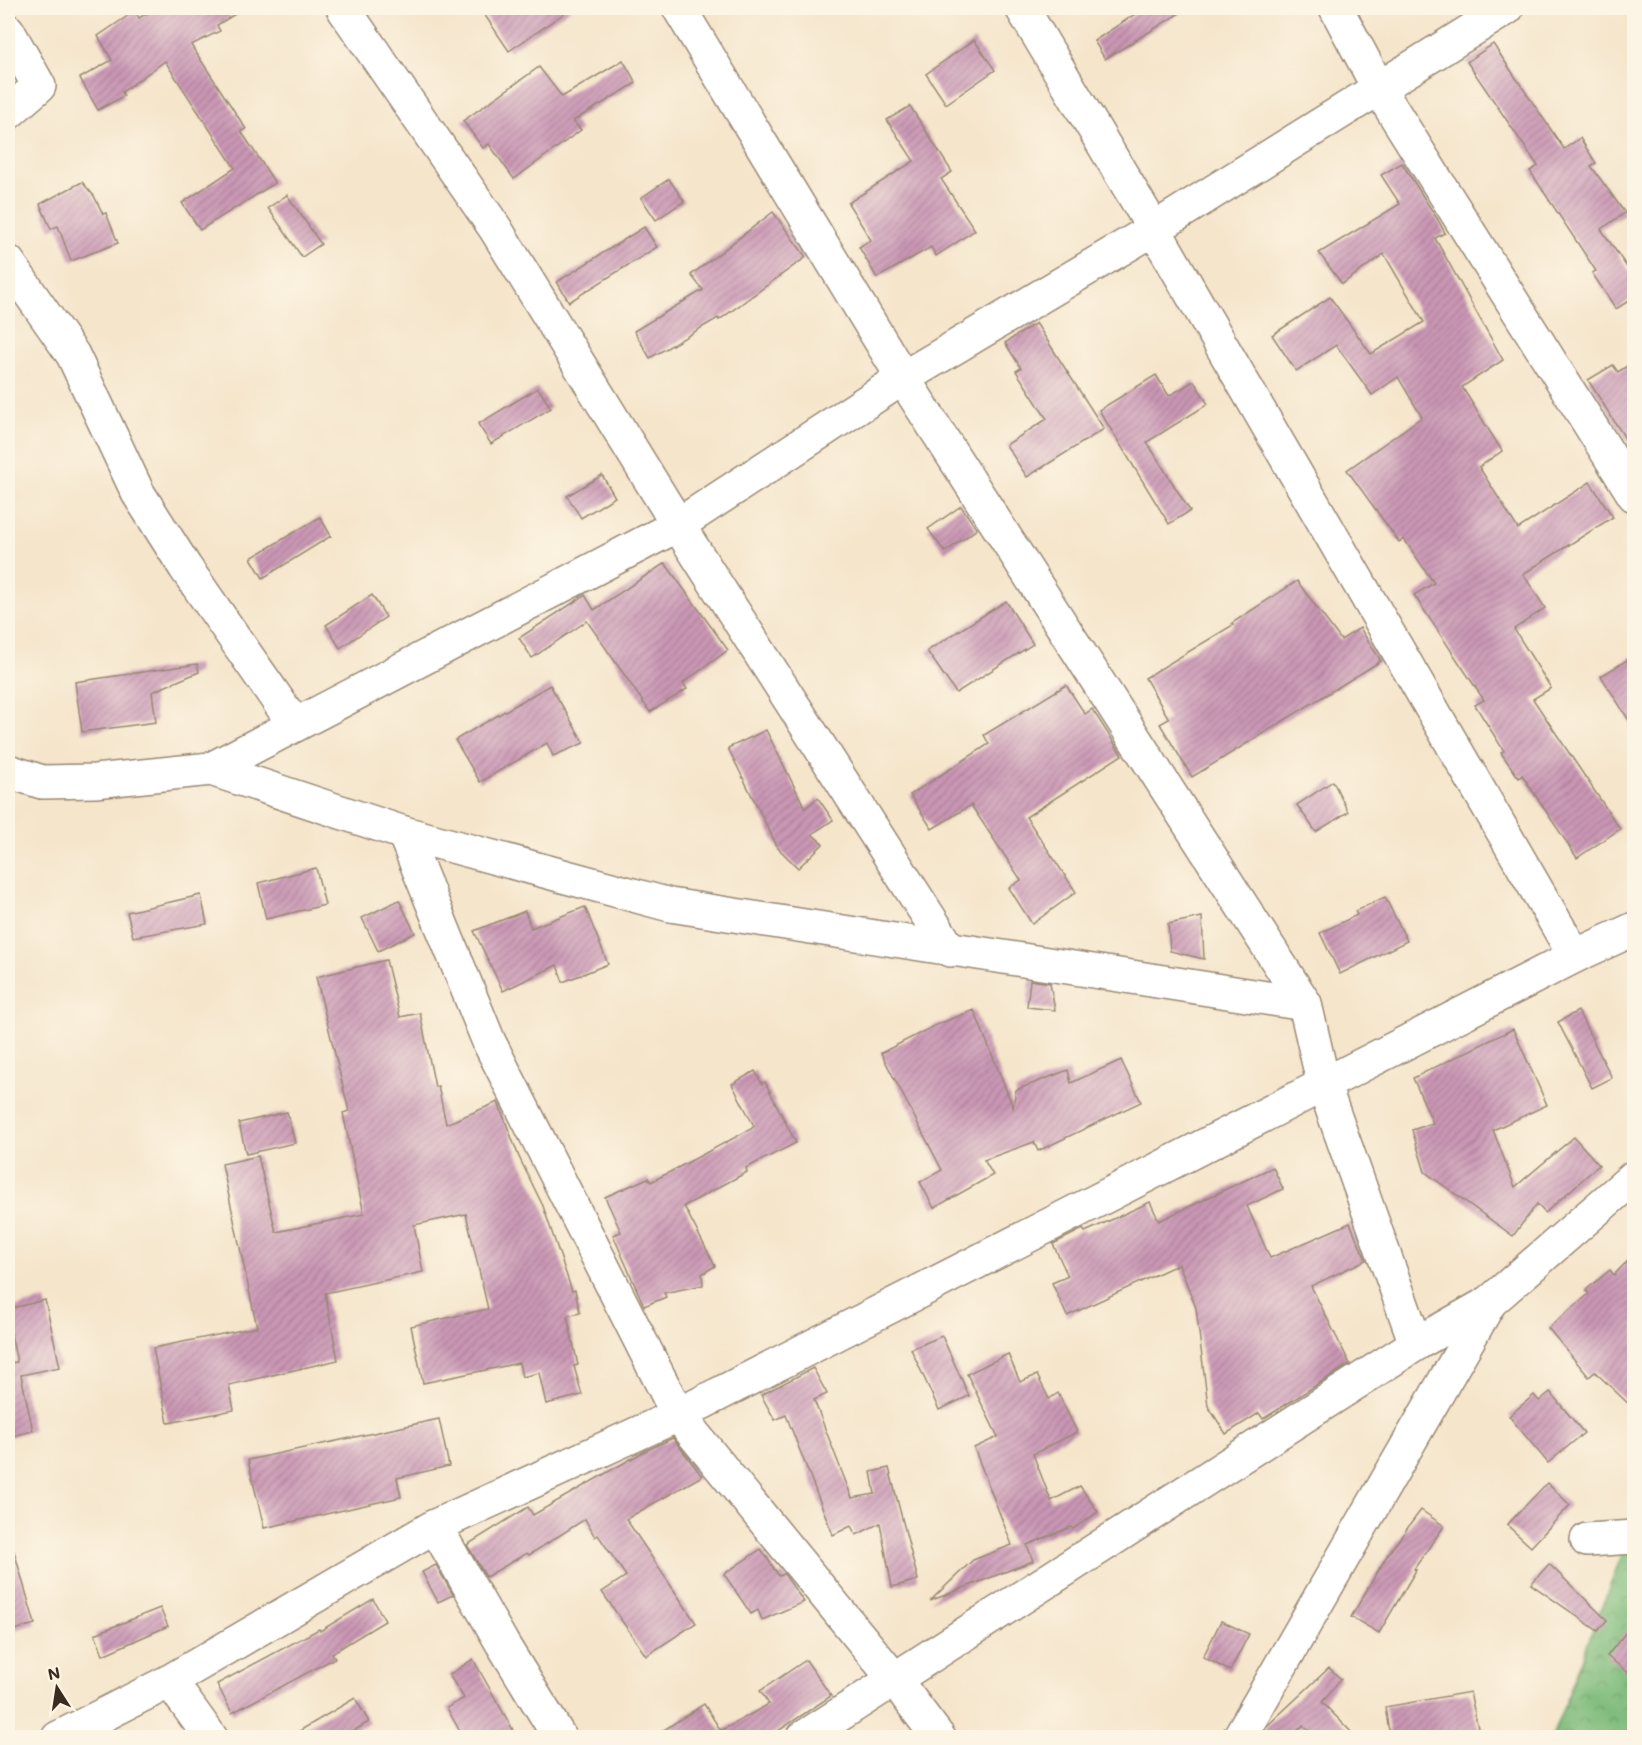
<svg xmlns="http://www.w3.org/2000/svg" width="1642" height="1745" viewBox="0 0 1642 1745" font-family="Mali,sans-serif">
<defs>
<pattern id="forest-crowns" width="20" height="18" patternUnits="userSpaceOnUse" patternTransform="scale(1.5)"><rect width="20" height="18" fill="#7fbc7b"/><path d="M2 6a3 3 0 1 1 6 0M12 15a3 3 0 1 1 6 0" fill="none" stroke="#699964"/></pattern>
<pattern id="building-hatch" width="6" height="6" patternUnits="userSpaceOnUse" patternTransform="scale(1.5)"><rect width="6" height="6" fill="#ca97b5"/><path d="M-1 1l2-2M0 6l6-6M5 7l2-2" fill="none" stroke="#a57b93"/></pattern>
</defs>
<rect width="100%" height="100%" fill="#fcf5e5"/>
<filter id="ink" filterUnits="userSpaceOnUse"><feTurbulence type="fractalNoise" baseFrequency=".0167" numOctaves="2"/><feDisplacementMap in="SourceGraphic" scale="12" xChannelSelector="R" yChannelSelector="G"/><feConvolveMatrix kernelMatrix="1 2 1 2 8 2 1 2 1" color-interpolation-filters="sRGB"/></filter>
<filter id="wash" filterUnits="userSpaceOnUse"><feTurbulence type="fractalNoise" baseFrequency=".008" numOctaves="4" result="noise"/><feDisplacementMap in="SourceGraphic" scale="24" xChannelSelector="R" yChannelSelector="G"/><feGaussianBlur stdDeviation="1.35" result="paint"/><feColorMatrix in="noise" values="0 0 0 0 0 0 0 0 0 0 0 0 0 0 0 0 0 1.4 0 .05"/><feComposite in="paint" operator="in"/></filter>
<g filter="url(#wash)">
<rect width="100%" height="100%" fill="#f5e5cb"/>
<path fill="url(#forest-crowns)" stroke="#5d734c" stroke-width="1.5" d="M 1634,1523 L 1634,1737 L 1552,1737 Z"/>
<g id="blocks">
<g fill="url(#building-hatch)">
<path d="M 156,8 L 245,8 L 217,25 L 220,31 L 191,45 L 246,129 L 241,131 L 275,183 L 200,230 L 182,203 L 235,168 L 165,61 L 122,92 L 124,96 L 98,110 L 80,78 L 112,60 L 98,36 L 135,11 L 139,18 Z"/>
<path d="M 480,8 L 572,8 L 509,51 Z"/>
<path d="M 1144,8 L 1188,8 L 1105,59 L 1094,41 Z"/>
<path d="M 974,40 L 995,70 L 946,104 L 926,74 Z"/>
<path d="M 1493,44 L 1564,149 L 1580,138 L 1596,163 L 1591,166 L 1625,213 L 1601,229 L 1635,279 L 1635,297 L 1616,309 L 1592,273 L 1596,271 L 1530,171 L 1538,166 L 1467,62 Z"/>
<path d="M 623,60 L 636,83 L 573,121 L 581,130 L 514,179 L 489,144 L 483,148 L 463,121 L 539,67 L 562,97 Z"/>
<path d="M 910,106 L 952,172 L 941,179 L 975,230 L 936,256 L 931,247 L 877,278 L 859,247 L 871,240 L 848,203 L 914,161 L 887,120 Z"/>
<path d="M 1402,163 L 1438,220 L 1445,233 L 1435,238 L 1503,360 L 1462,387 L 1502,451 L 1479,467 L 1518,529 L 1590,482 L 1613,517 L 1523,574 L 1545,608 L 1514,629 L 1551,688 L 1533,699 L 1620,829 L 1577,858 L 1522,775 L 1519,778 L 1501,753 L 1504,751 L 1475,705 L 1484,700 L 1414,595 L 1434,583 L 1404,539 L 1399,542 L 1347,470 L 1422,417 L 1398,377 L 1372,395 L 1336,345 L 1296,371 L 1272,335 L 1330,297 L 1371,354 L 1424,322 L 1384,254 L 1342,284 L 1319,253 L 1400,204 L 1381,175 Z"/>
<path d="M 669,179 L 684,201 L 656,220 L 641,198 Z"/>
<path d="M 82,182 L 94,196 L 103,214 L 106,213 L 118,243 L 71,261 L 58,226 L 51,229 L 40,204 Z"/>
<path d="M 287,195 L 321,244 L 302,257 L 268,208 Z"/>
<path d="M 773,212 L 806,257 L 719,320 L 718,318 L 650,358 L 634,331 L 703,290 L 691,275 Z"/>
<path d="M 644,227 L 657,247 L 569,302 L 557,282 Z"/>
<path d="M 1036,323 L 1104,429 L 1027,477 L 1006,445 L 1047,419 L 1016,371 L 1021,368 L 1005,343 Z"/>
<path d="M 1635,361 L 1635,454 L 1588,380 L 1613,365 L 1618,372 Z"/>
<path d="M 1156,375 L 1169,396 L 1194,381 L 1208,404 L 1147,442 L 1190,511 L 1169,524 L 1099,410 Z"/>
<path d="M 538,388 L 551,408 L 491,444 L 478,424 Z"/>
<path d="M 602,475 L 615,497 L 581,518 L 567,496 Z"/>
<path d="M 961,506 L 977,529 L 945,552 L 928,529 Z"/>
<path d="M 320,517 L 331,536 L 263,578 L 251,558 Z"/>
<path d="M 665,563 L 728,650 L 683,683 L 687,689 L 650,712 L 587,621 L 532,658 L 519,638 L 585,595 L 594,610 Z"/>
<path d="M 1297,581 L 1341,640 L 1360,628 L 1381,661 L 1192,777 L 1160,724 L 1169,719 L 1145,678 L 1233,625 L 1232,623 Z"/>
<path d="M 372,595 L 386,617 L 340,648 L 326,625 Z"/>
<path d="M 1006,601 L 1033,644 L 956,693 L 927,651 Z"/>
<path d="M 1635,655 L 1635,730 L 1601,676 Z"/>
<path d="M 197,664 L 199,672 L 152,692 L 156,722 L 82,732 L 75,682 Z"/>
<path d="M 550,685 L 584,743 L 553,756 L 547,743 L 480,782 L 455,740 Z"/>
<path d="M 1066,685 L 1085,714 L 1092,709 L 1122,755 L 1026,817 L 1076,892 L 1032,924 L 1009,888 L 1021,880 L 971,805 L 932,829 L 910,795 L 989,744 L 984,735 Z"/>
<path d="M 766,730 L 805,808 L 818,798 L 833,820 L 812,834 L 823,844 L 798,868 L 778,848 L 728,748 Z"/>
<path d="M 1333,781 L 1348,812 L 1316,832 L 1297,805 Z"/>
<path d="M 316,868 L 325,905 L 266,919 L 258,883 Z"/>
<path d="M 201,895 L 207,924 L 133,937 L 127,912 Z"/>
<path d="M 1385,897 L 1407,941 L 1340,974 L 1320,933 L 1357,915 L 1355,911 Z"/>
<path d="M 399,900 L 415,933 L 378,951 L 362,918 Z"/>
<path d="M 585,907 L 608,964 L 563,982 L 557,965 L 503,991 L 474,931 L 525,911 L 531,928 Z"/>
<path d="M 1202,917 L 1204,959 L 1170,951 L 1168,924 Z"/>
<path d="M 386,960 L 400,1017 L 420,1013 L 435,1087 L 438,1086 L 446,1124 L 498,1102 L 519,1157 L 543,1206 L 572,1291 L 575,1290 L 580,1313 L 567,1316 L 578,1365 L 574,1366 L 582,1395 L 546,1404 L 539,1373 L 522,1377 L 519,1363 L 423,1383 L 411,1326 L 488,1309 L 466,1214 L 414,1225 L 423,1272 L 325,1293 L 338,1360 L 229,1385 L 234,1410 L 168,1423 L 153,1348 L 257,1327 L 222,1164 L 258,1156 L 276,1232 L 364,1214 L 343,1113 L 349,1111 L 316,977 Z"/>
<path d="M 1030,980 L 1050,983 L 1055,1010 L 1027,1007 Z"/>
<path d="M 974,1010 L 1013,1107 L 1016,1090 L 1068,1070 L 1071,1083 L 1121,1060 L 1141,1102 L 1038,1151 L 1034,1142 L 984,1160 L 993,1175 L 934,1208 L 920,1182 L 942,1170 L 881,1053 L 936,1025 Z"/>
<path d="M 1578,1011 L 1612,1078 L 1592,1088 L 1558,1022 Z"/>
<path d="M 1513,1029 L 1547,1105 L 1493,1130 L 1515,1187 L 1574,1137 L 1599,1165 L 1545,1213 L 1537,1204 L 1513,1236 L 1425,1172 L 1412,1130 L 1433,1123 L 1413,1078 Z"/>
<path d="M 755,1071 L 762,1084 L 765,1082 L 796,1143 L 746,1168 L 747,1172 L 684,1206 L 715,1266 L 702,1274 L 703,1285 L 664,1293 L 666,1297 L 644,1306 L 613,1235 L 621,1232 L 605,1197 L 648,1178 L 651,1182 L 751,1129 L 754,1126 L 732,1084 Z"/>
<path d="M 287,1112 L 295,1143 L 246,1154 L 239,1123 Z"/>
<path d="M 1273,1167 L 1283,1189 L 1247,1206 L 1270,1258 L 1350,1223 L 1366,1260 L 1311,1286 L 1350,1364 L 1263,1419 L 1259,1413 L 1226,1434 L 1208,1406 L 1196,1308 L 1179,1264 L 1067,1316 L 1052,1283 L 1068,1276 L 1053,1244 L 1083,1229 L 1085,1232 L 1150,1202 L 1159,1221 Z"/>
<path d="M 1635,1253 L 1635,1410 L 1595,1372 L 1589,1377 L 1548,1328 L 1589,1294 L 1586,1290 L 1610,1270 L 1614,1275 Z"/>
<path d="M 45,1300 L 60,1367 L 21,1375 L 33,1431 L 8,1437 L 8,1363 L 17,1362 L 8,1321 L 8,1309 Z"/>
<path d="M 942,1336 L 969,1396 L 939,1410 L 911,1349 Z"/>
<path d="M 1008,1354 L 1020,1382 L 1037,1375 L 1049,1399 L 1058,1393 L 1077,1432 L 1033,1454 L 1051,1501 L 1080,1486 L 1098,1512 L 1073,1529 L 1071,1527 L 1027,1545 L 1033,1561 L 930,1601 L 973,1560 L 1012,1545 L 974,1448 L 998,1437 L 967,1374 Z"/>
<path d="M 813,1368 L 827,1394 L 814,1400 L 852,1498 L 875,1494 L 871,1472 L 889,1468 L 918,1580 L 892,1587 L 880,1523 L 856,1535 L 851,1526 L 833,1535 L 786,1415 L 775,1420 L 761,1395 Z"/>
<path d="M 1550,1392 L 1584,1433 L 1548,1463 L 1509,1416 L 1534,1395 L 1539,1401 Z"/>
<path d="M 439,1419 L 449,1466 L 397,1478 L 401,1497 L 264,1528 L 248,1460 Z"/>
<path d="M 673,1438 L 702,1476 L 626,1519 L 696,1623 L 646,1656 L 602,1592 L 626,1576 L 598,1535 L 595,1537 L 585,1519 L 529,1555 L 527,1553 L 486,1577 L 467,1545 L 528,1507 L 533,1515 L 643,1452 Z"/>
<path d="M 1547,1483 L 1570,1505 L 1531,1547 L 1507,1525 Z"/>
<path d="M 1421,1510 L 1444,1526 L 1414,1569 L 1416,1570 L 1379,1633 L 1351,1617 L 1388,1554 Z"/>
<path d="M 761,1549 L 779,1576 L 784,1574 L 804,1602 L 762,1620 L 758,1610 L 751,1614 L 724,1574 Z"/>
<path d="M 14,1551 L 35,1624 L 8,1632 L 8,1552 Z"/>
<path d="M 1549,1564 L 1607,1620 L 1598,1631 L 1531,1584 Z"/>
<path d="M 436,1565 L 453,1595 L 438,1602 L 422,1572 Z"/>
<path d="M 373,1599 L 385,1621 L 332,1653 L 335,1658 L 232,1713 L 217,1684 L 319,1629 L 320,1631 Z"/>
<path d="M 160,1608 L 168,1626 L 103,1655 L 95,1634 Z"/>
<path d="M 1221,1621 L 1249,1634 L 1230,1671 L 1203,1657 Z"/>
<path d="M 1635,1621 L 1635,1678 L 1607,1656 Z"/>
<path d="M 473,1659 L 517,1737 L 463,1737 L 447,1708 L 464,1698 L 449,1675 Z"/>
<path d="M 806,1660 L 831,1696 L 769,1737 L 653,1737 L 704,1704 L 721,1731 L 769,1704 L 760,1691 Z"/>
<path d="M 1329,1668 L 1341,1679 L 1322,1702 L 1356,1737 L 1315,1737 L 1303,1725 L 1292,1737 L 1261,1737 L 1267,1726 Z"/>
<path d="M 1470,1692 L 1480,1737 L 1390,1737 L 1385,1707 Z"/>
<path d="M 355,1698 L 369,1722 L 343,1737 L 289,1737 Z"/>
</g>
</g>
</g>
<g filter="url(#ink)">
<use href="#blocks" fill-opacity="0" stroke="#988874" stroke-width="1.5"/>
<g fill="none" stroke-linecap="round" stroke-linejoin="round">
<g stroke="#988874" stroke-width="36">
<g id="street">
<path d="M 343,8 L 495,228 L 678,525 L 950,950"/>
<path d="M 679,8 L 903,378 L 1305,1004 L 1324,1086 L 1416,1344"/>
<path d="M 1022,8 L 1154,229 L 1575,956"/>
<path d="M 1336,8 L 1379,89 L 1634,495"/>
<path d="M 8,31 L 39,86 L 8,113"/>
<path d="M 8,262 L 73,355 L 138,493 L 185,567 L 295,725"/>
<path d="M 211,769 L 678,525 L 903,378 L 1154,229 L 1507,8"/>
<path d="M 8,771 L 42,782 L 95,781 L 211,769 L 404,833 L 670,905 L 1305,1004"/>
<path d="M 404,833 L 489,1042 L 678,1415 L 895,1680 L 939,1738"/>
<path d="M 435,1526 L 502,1643 L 560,1738"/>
<path d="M 1587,1540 L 1634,1537"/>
<path d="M 170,1681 L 211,1738"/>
<path d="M 1239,1738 L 1490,1302"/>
</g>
</g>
<g stroke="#988874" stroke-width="36">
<g id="secondary">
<path d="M 58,1738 L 170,1681 L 435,1526 L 678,1415 L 1575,956 L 1634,929"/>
<path d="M 803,1738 L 1416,1344 L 1490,1302 L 1634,1177"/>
</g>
</g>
<use href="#street" stroke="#fff" stroke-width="33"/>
<use href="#secondary" stroke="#fff" stroke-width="33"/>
</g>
</g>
<rect width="1642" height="1745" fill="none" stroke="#fcf5e5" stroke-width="30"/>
<g transform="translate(57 1688) rotate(348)" stroke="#fcf5e5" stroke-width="4.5" paint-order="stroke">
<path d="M0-4.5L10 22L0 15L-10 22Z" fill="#3b2a1e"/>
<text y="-9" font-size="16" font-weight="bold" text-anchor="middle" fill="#3b2a1e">N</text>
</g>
</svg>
